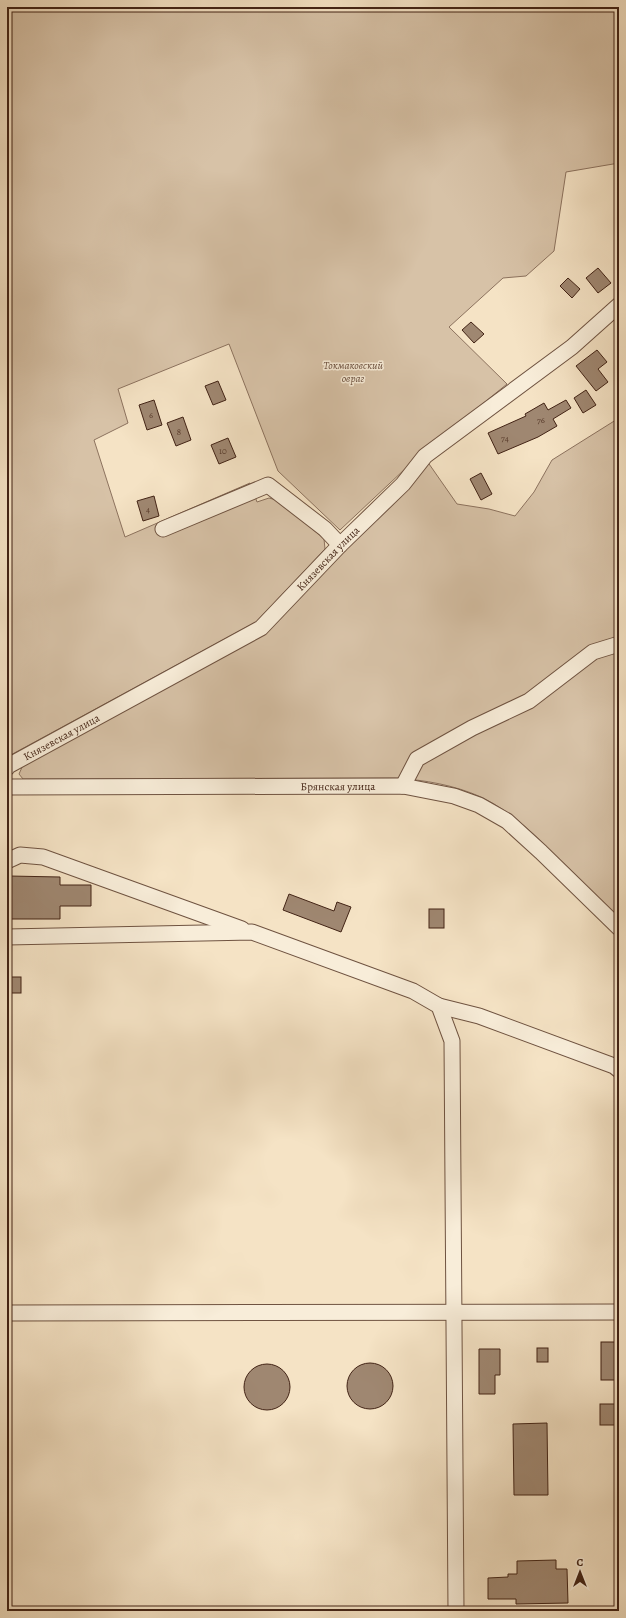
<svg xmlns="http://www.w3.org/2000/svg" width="626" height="1618" viewBox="0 0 626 1618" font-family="Alegreya,serif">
<rect width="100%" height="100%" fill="#f5e3c5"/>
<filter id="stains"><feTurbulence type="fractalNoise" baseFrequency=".005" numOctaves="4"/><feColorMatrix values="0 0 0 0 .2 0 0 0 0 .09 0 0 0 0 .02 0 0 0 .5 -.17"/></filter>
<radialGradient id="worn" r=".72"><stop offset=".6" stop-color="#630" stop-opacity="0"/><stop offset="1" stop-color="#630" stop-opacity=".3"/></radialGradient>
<g fill="#d7c2a7" stroke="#8c725e">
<path d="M 7,7 L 619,7 L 619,163 L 566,172 L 554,251 L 526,276 L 503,278 L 449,327 L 507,384 L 422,453 L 340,530 L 278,471 L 229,344 L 118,389 L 128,423 L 94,440 L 125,537 L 250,483 L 257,502 L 269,498 L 280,501 L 324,539 L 325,549 L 256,622 L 7,757 Z"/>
<path d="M 619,418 L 619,918 C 600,899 581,880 562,862 C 538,838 513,812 481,797 C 454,785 425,780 395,778 L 23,779 L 19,774 L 23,765 L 265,632 L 427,461 L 457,504 L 489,509 L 515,516 L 534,492 L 552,460 Z"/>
</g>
<g fill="#9f8771" stroke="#422315">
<path d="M 598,268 L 611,283 L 598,293 L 586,278 Z"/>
<path d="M 568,278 L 580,289 L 572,298 L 560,286 Z"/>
<path d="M 471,322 L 484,334 L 474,343 L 462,330 Z"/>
<path d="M 597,350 L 607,362 L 598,369 L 608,382 L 596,391 L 576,366 Z"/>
<path d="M 218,381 L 226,400 L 213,405 L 205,386 Z"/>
<path d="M 586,390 L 596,405 L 583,413 L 574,398 Z"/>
<path d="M 154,400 L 162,425 L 147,430 L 139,405 Z"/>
<path d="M 566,400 L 571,408 L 553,419 L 557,426 L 538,437 L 498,454 L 488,433 L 526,416 L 525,414 L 544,403 L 548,410 Z"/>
<path d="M 183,417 L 191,440 L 176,446 L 167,423 Z"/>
<path d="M 228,438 L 236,457 L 219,464 L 211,445 Z"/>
<path d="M 481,473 L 492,494 L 481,500 L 470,479 Z"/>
<path d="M 154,496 L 159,516 L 143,521 L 137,501 Z"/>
<path d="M 9,876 L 60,877 L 60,885 L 91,885 L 91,906 L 60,906 L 60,919 L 8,919 Z"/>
<path d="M 289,894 L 334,911 L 337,902 L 351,907 L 341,932 L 283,910 Z"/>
<rect x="429" y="909" width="15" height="19"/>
<rect x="7" y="977" width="14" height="16"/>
<rect x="601" y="1342" width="18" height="38"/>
<rect x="537" y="1348" width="11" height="14"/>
<path d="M 479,1349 L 500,1349 L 500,1375 L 495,1375 L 495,1394 L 479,1394 Z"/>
<circle cx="370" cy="1386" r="23"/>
<circle cx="267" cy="1387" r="23"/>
<rect x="600" y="1404" width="19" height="21"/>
<path d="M 547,1423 L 548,1495 L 514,1495 L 513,1424 Z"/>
<path d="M 556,1560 L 556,1569 L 567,1569 L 568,1603 L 516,1604 L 516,1599 L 488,1599 L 488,1578 L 508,1577 L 508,1574 L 517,1574 L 517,1561 Z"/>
</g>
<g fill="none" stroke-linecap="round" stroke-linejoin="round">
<g stroke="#6f5341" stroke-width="17">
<g id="minor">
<path d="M 163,529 L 268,485 L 325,529 L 340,545"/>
<path id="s1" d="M 7,768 L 8,766 L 261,628 L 340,545 L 403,484 L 425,456 L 572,347 L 619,305"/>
<path d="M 403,786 L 417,759 L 472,728 L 529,701 L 593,652 L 619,644"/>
<path id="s2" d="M 7,787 L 403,786 L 454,796 L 479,805 L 507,821 L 541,852 L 619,928"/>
<path d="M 7,861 L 20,855 L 43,857 L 242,929"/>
<path d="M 7,937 L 252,932 L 413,991 L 439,1006 L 452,1041 L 456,1611"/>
<path d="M 439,1006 L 479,1016 L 614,1066 L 619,1070"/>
<path d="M 7,1313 L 619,1312"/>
</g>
</g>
<use href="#minor" stroke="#f8edd9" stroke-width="15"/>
</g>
<g text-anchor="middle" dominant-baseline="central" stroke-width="3" stroke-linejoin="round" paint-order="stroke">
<g font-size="9" fill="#593c2c">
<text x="151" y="415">6</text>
<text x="541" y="420">76</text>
<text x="179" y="432">8</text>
<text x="505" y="438">74</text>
<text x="223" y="451">10</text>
<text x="148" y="509">4</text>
</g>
<g font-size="11" font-style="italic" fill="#674b3a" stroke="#f8edd9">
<text x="353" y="365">Токмаковский<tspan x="353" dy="13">овраг</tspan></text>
</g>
<g font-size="11" fill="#422315" stroke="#f8edd9">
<text stroke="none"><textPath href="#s1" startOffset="387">Князевская улица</textPath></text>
<text stroke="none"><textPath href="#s1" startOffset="63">Князевская улица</textPath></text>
<text stroke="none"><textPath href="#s2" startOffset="331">Брянская улица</textPath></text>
</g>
</g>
<rect width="626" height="1618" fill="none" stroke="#f5e3c5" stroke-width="24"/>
<rect x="8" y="8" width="610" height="1602" fill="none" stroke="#422315" stroke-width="2"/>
<rect x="12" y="12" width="602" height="1594" fill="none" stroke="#422315"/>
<g transform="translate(580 1572)" stroke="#f8edd9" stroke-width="3" paint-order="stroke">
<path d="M0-3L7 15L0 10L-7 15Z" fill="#422315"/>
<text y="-6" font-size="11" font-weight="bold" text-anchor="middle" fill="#422315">С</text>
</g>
<rect width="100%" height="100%" filter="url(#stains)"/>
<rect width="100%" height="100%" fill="url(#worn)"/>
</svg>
